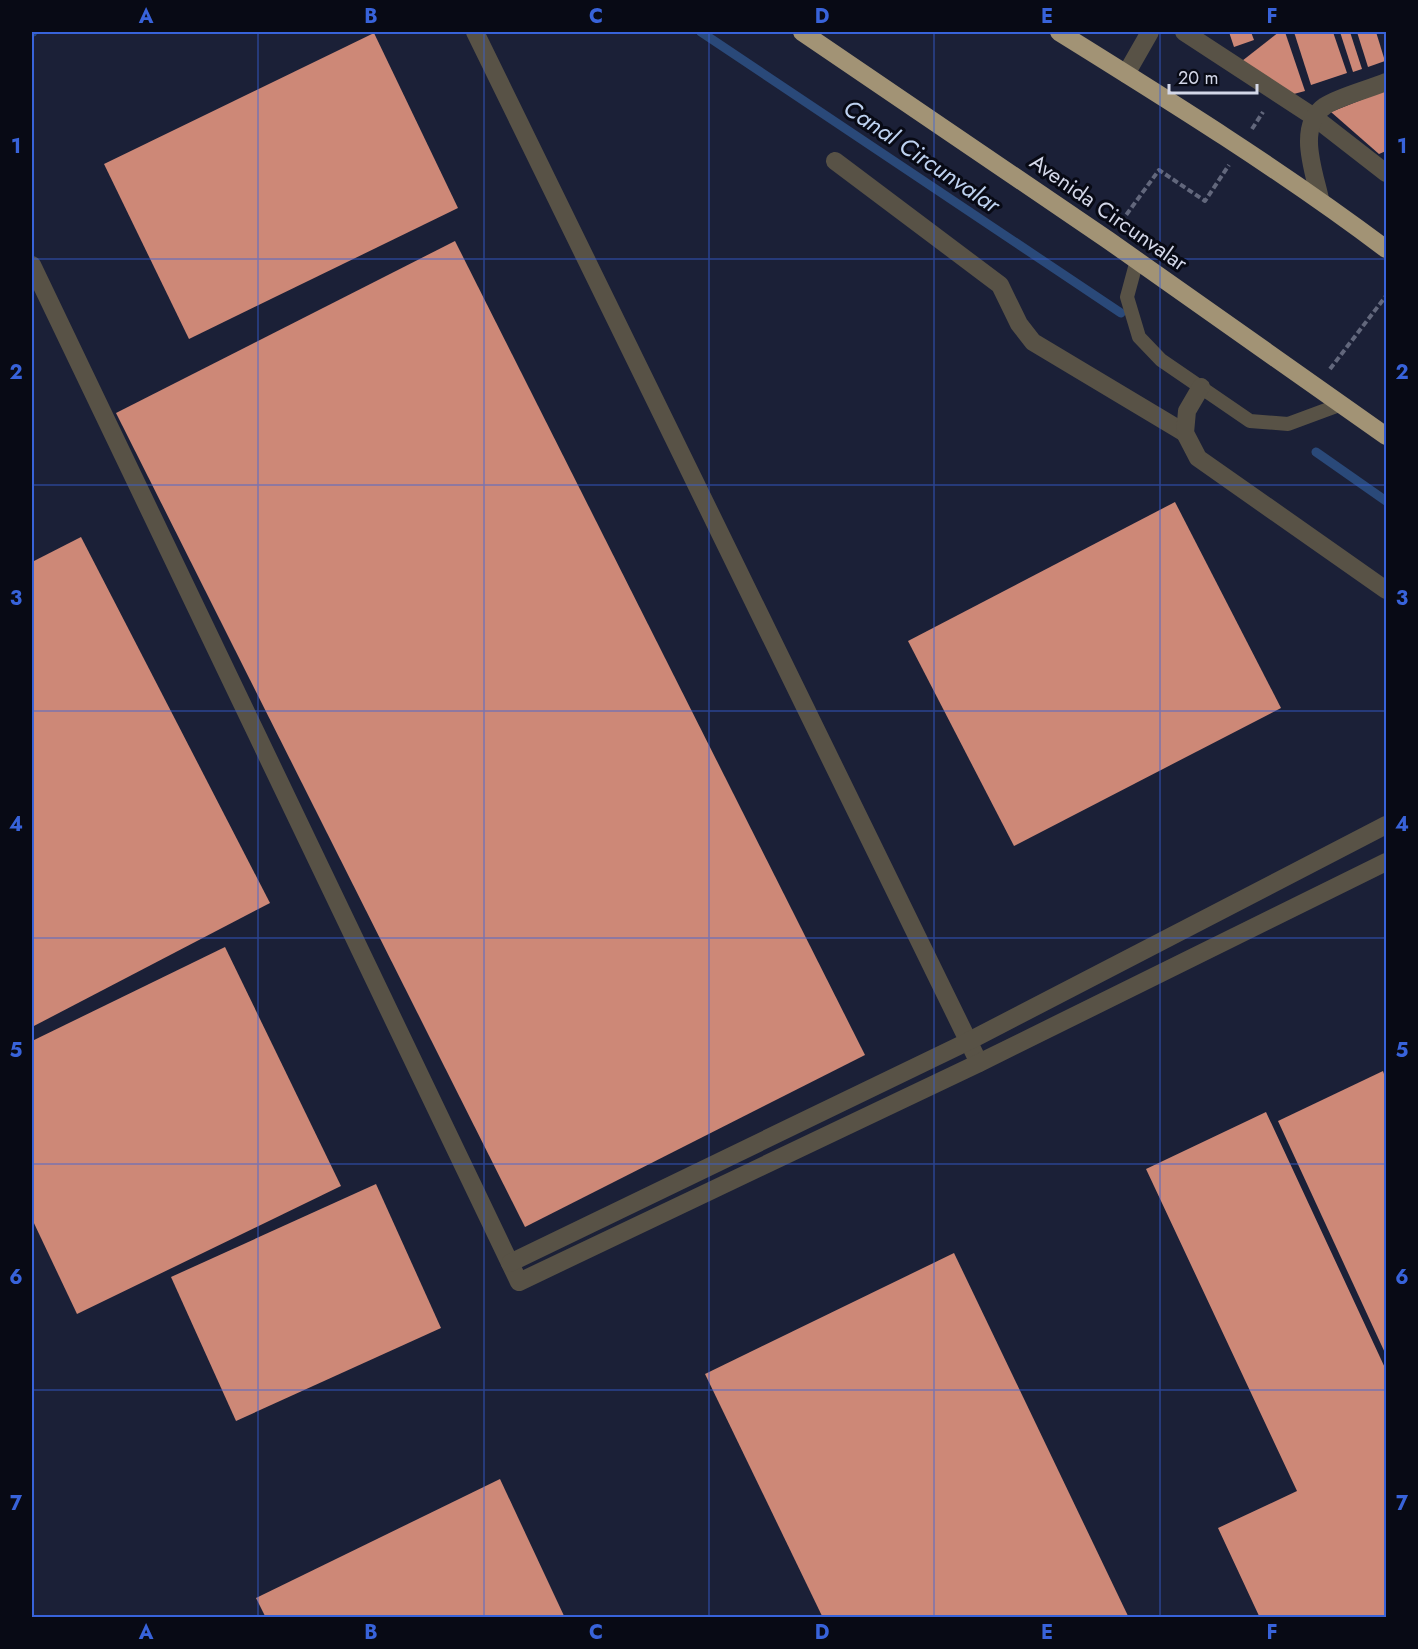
<svg xmlns="http://www.w3.org/2000/svg" width="1418" height="1649" viewBox="0 0 1418 1649" font-family="Jost,sans-serif">
<rect width="100%" height="100%" fill="#1b2037"/>
<g fill="none" stroke-linecap="round" stroke-linejoin="round">
<g stroke="#2a4979" stroke-width="9">
<path d="M 32,32 L 33,32"/>
<path d="M 701,32 L 1121,313"/>
<path d="M 1316,452 L 1386,501"/>
</g>
</g>
<g fill="#cd8877">
<path d="M 1229,32 L 1251,32 L 1254,40 L 1234,47 Z"/>
<path d="M 1279,32 L 1285,32 L 1305,91 L 1290,95 L 1242,61 Z"/>
<path d="M 1294,32 L 1333,32 L 1347,73 L 1311,85 Z"/>
<path d="M 1340,32 L 1350,32 L 1362,69 L 1353,72 Z"/>
<path d="M 1357,32 L 1376,32 L 1385,61 L 1368,67 Z"/>
<path d="M 374,33 L 458,208 L 189,339 L 104,164 Z"/>
<path d="M 1386,90 L 1386,151 L 1379,154 L 1331,112 Z"/>
<path d="M 455,241 L 865,1055 L 525,1227 L 116,413 Z"/>
<path d="M 1175,502 L 1281,708 L 1014,846 L 908,641 Z"/>
<path d="M 81,537 L 270,903 L 32,1027 L 32,562 Z"/>
<path d="M 225,947 L 341,1186 L 77,1314 L 32,1219 L 32,1041 Z"/>
<path d="M 1383,1071 L 1386,1080 L 1386,1355 L 1278,1121 Z"/>
<path d="M 1266,1112 L 1386,1370 L 1386,1618 L 1260,1618 L 1218,1528 L 1297,1491 L 1146,1169 Z"/>
<path d="M 376,1184 L 441,1328 L 236,1421 L 171,1277 Z"/>
<path d="M 954,1253 L 1129,1618 L 823,1618 L 705,1374 Z"/>
<path d="M 500,1479 L 565,1618 L 266,1618 L 256,1598 Z"/>
</g>
<g fill="none" stroke-linecap="round" stroke-linejoin="round">
<g stroke="#62677c" stroke-width="4" stroke-dasharray="6 3" stroke-linecap="butt">
<path d="M 1252,129 L 1263,112"/>
<path d="M 1121,222 L 1159,170 L 1205,201 L 1229,165"/>
<path d="M 1330,369 L 1386,296"/>
</g>
<path stroke="#585246" stroke-width="14" d="M 1137,260 L 1127,297 L 1139,337 L 1161,360 L 1250,421 L 1288,424 L 1342,404"/>
<g stroke="#585246" stroke-width="18">
<path d="M 475,32 L 979,1063"/>
<path d="M 1184,32 L 1314,117 L 1386,173"/>
<path d="M 1126,74 L 1150,32"/>
<path d="M 835,161 L 1000,285 L 1019,324 L 1033,342 L 1185,433"/>
<path d="M 1320,199 C 1314,171 1296,126 1325,106 C 1336,98 1372,88 1386,82"/>
<path d="M 32,265 L 519,1282 L 979,1063 L 1386,862"/>
<path d="M 1201,387 L 1187,411 L 1185,433 L 1198,458 L 1386,590"/>
<path d="M 510,1263 L 969,1041 L 1386,825"/>
</g>
<g stroke="#a29375" stroke-width="18">
<path d="M 802,32 L 1108,240 L 1386,436"/>
<path d="M 1059,32 C 1170,101 1281,170 1386,249"/>
</g>
</g>
<path fill="none" stroke="#3863da" stroke-width="1.5" stroke-opacity="0.55" d="M 258,32 L 258,1618M 484,32 L 484,1618M 709,32 L 709,1618M 934,32 L 934,1618M 1160,32 L 1160,1618M 32,259 L 1386,259M 32,485 L 1386,485M 32,711 L 1386,711M 32,938 L 1386,938M 32,1164 L 1386,1164M 32,1390 L 1386,1390"/>
<g text-anchor="middle" dominant-baseline="central" stroke-width="6" stroke-linejoin="round" paint-order="stroke">
<g font-size="22" fill="#d3d7e8" stroke="#080a15">
<text transform="translate(1109 212) rotate(35)">Avenida Circunvalar</text>
</g>
<g font-size="24" font-style="italic" fill="#bed2f0" stroke="#080a15">
<text transform="translate(922 156) rotate(34)">Canal Circunvalar</text>
</g>
</g>
<rect width="1418" height="1649" fill="none" stroke="#080a15" stroke-width="66"/>
<path d="M1169 84v9h88v-9" fill="none" stroke="#d3d7e8" stroke-width="3"/>
<text x="1178" y="84" font-size="18" fill="#d3d7e8" stroke="#080a15" stroke-width="4.5" paint-order="stroke">20 m</text>
<rect x="33" y="33" width="1352" height="1583" fill="none" stroke="#3863da" stroke-width="2"/>
<g font-size="20" text-anchor="middle" font-weight="bold" fill="#3863da">
<text x="146" y="23">A</text>
<text x="371" y="23">B</text>
<text x="596" y="23">C</text>
<text x="822" y="23">D</text>
<text x="1047" y="23">E</text>
<text x="1272" y="23">F</text>
<text x="16" y="153">1</text>
<text x="1402" y="153">1</text>
<text x="16" y="379">2</text>
<text x="1402" y="379">2</text>
<text x="16" y="605">3</text>
<text x="1402" y="605">3</text>
<text x="16" y="831">4</text>
<text x="1402" y="831">4</text>
<text x="16" y="1057">5</text>
<text x="1402" y="1057">5</text>
<text x="16" y="1284">6</text>
<text x="1402" y="1284">6</text>
<text x="16" y="1510">7</text>
<text x="1402" y="1510">7</text>
<text x="146" y="1639">A</text>
<text x="371" y="1639">B</text>
<text x="596" y="1639">C</text>
<text x="822" y="1639">D</text>
<text x="1047" y="1639">E</text>
<text x="1272" y="1639">F</text>
</g>
</svg>
